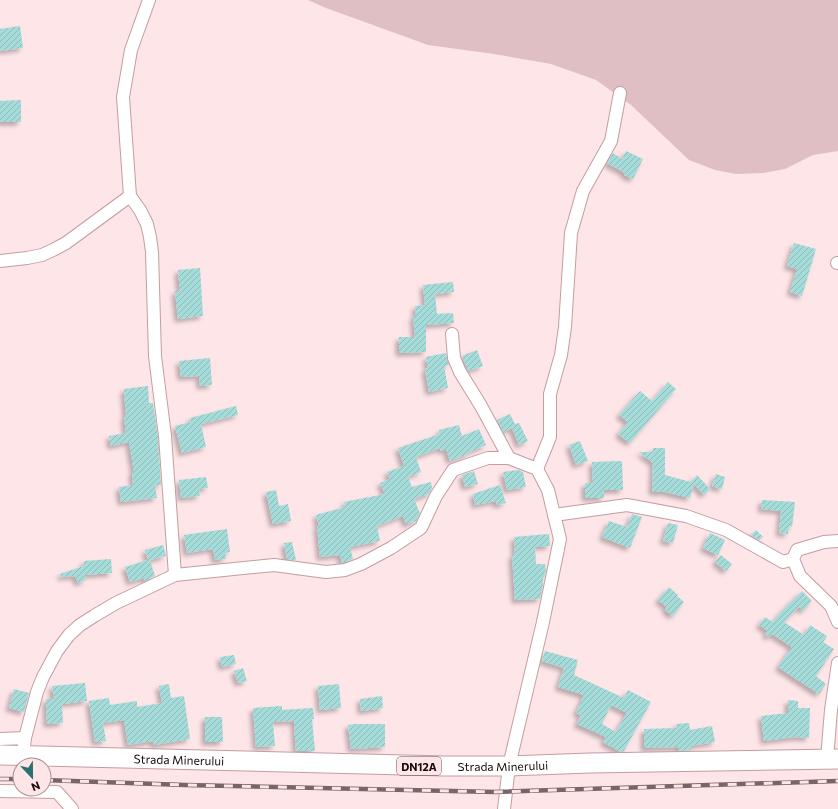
<svg xmlns="http://www.w3.org/2000/svg" width="838" height="809" viewBox="0 0 838 809" font-family="Commissioner,sans-serif">
<defs>
<pattern id="building-hatch" width="6" height="6" patternUnits="userSpaceOnUse"><rect width="6" height="6" fill="#a5dbd9"/><path d="M-1 1l2-2M0 6l6-6M5 7l2-2" fill="none" stroke="#8dbbb9"/></pattern>
<filter id="shadow"><feDropShadow dx="-3.5" dy="3.5" stdDeviation="2" flood-color="#0004"/></filter>
</defs>
<rect width="100%" height="100%" fill="#fee5e8"/>
<path fill="#dfbfc3" d="M 308,0 L 838,0 L 838,151 L 813,155 L 785,169 L 763,173 L 736,174 L 715,170 L 689,160 L 631,105 L 596,80 L 551,64 L 494,54 L 428,45 L 326,8 Z"/>
<g fill="url(#building-hatch)" fill-rule="evenodd" filter="url(#shadow)">
<path d="M 20,26 L 23,48 L 0,51 L 0,29 Z"/>
<path d="M 21,100 L 21,122 L 0,122 L 0,101 Z"/>
<path d="M 626,151 L 643,159 L 633,179 L 624,175 L 625,173 L 607,163 L 613,153 L 622,159 Z"/>
<path d="M 794,243 L 816,249 L 802,296 L 790,292 L 797,269 L 787,266 Z"/>
<path d="M 200,268 L 203,316 L 178,319 L 175,291 L 180,291 L 178,270 Z"/>
<path d="M 453,282 L 454,292 L 435,294 L 437,314 L 453,313 L 454,323 L 426,325 L 426,352 L 399,353 L 399,337 L 415,337 L 413,316 L 416,316 L 415,306 L 425,305 L 423,285 Z"/>
<path d="M 477,350 L 483,366 L 468,371 L 462,356 Z"/>
<path d="M 446,353 L 449,365 L 444,366 L 448,388 L 429,392 L 425,369 L 428,368 L 426,357 Z"/>
<path d="M 210,358 L 212,385 L 200,386 L 199,376 L 181,377 L 179,361 Z"/>
<path d="M 668,382 L 676,389 L 630,443 L 618,434 L 628,422 L 619,415 L 640,391 L 652,401 Z"/>
<path d="M 148,386 L 149,403 L 153,403 L 158,437 L 161,485 L 155,485 L 157,498 L 121,502 L 119,487 L 133,485 L 132,472 L 134,472 L 129,442 L 111,446 L 109,436 L 126,433 L 124,417 L 126,417 L 124,389 Z"/>
<path d="M 236,406 L 238,415 L 201,424 L 206,447 L 182,453 L 175,426 L 191,422 L 190,418 Z"/>
<path d="M 510,414 L 515,424 L 519,423 L 528,441 L 519,445 L 512,428 L 503,432 L 497,420 Z"/>
<path d="M 459,425 L 462,436 L 479,429 L 486,445 L 467,453 L 468,454 L 450,461 L 446,449 L 441,451 L 440,448 L 416,457 L 421,472 L 408,477 L 412,487 L 431,482 L 432,488 L 429,494 L 414,499 L 420,513 L 416,521 L 406,524 L 403,516 L 377,526 L 380,541 L 350,547 L 353,559 L 342,563 L 340,555 L 320,557 L 317,526 L 319,526 L 316,515 L 345,507 L 344,502 L 385,494 L 380,483 L 390,479 L 387,472 L 404,466 L 398,448 L 440,434 L 439,430 Z"/>
<path d="M 580,441 L 588,461 L 576,465 L 569,445 Z"/>
<path d="M 653,448 L 665,448 L 665,475 L 691,482 L 697,475 L 710,489 L 704,495 L 694,484 L 690,498 L 665,492 L 652,492 L 653,463 L 639,452 L 653,452 Z"/>
<path d="M 622,461 L 623,490 L 604,490 L 604,498 L 585,498 L 585,483 L 593,483 L 592,462 Z"/>
<path d="M 518,470 L 523,472 L 526,487 L 507,490 L 503,472 Z"/>
<path d="M 474,471 L 478,484 L 465,487 L 462,475 Z"/>
<path d="M 716,474 L 725,477 L 722,489 L 712,486 Z"/>
<path d="M 206,477 L 208,488 L 199,489 L 200,496 L 181,498 L 179,480 Z"/>
<path d="M 500,485 L 506,503 L 497,505 L 496,501 L 475,505 L 473,494 Z"/>
<path d="M 276,490 L 279,506 L 288,504 L 291,521 L 273,524 L 266,492 Z"/>
<path d="M 762,500 L 795,502 L 792,527 L 789,526 L 788,534 L 779,533 L 781,511 L 761,509 Z"/>
<path d="M 632,514 L 642,517 L 630,548 L 602,537 L 609,521 L 627,527 Z"/>
<path d="M 668,523 L 678,525 L 673,543 L 663,541 Z"/>
<path d="M 227,529 L 230,552 L 225,553 L 226,559 L 215,560 L 213,549 L 187,553 L 184,535 Z"/>
<path d="M 756,530 L 763,537 L 759,540 L 751,535 Z"/>
<path d="M 710,533 L 725,540 L 718,555 L 703,548 Z"/>
<path d="M 549,534 L 550,546 L 535,547 L 536,564 L 545,564 L 546,570 L 544,578 L 543,578 L 543,585 L 540,599 L 515,600 L 512,555 L 515,555 L 514,537 Z"/>
<path d="M 292,542 L 296,560 L 293,560 L 287,559 L 284,543 Z"/>
<path d="M 163,545 L 166,556 L 150,560 L 155,576 L 145,581 L 144,578 L 130,582 L 125,567 L 148,560 L 145,550 Z"/>
<path d="M 721,555 L 732,564 L 726,571 L 715,562 Z"/>
<path d="M 111,559 L 112,573 L 84,575 L 86,580 L 78,583 L 75,576 L 61,577 L 60,574 L 84,566 L 84,561 Z"/>
<path d="M 669,587 L 678,595 L 677,596 L 684,602 L 673,616 L 665,610 L 667,607 L 658,600 Z"/>
<path d="M 802,591 L 812,601 L 803,611 L 799,607 L 784,622 L 804,635 L 810,625 L 827,636 L 823,642 L 834,649 L 816,676 L 826,684 L 819,694 L 778,667 L 792,647 L 772,634 L 769,637 L 765,634 L 768,631 L 759,625 L 765,617 L 773,622 L 780,613 Z"/>
<path d="M 545,651 L 578,660 L 574,675 L 624,698 L 628,690 L 651,702 L 624,751 L 621,752 L 603,742 L 606,737 L 577,724 L 581,715 L 576,713 L 584,695 L 558,687 L 564,668 L 542,661 ZM 611,705 L 627,713 L 616,732 L 602,724 Z"/>
<path d="M 234,655 L 236,664 L 222,667 L 220,657 Z"/>
<path d="M 243,668 L 247,681 L 238,683 L 234,671 Z"/>
<path d="M 85,683 L 87,701 L 62,704 L 63,723 L 47,724 L 46,699 L 54,699 L 52,686 Z"/>
<path d="M 169,684 L 171,698 L 184,696 L 190,739 L 154,745 L 153,741 L 128,745 L 124,720 L 103,723 L 106,741 L 95,742 L 89,701 L 109,698 L 110,705 L 137,701 L 137,707 L 162,703 L 159,686 Z"/>
<path d="M 339,684 L 341,708 L 320,710 L 318,686 Z"/>
<path d="M 14,689 L 29,693 L 24,712 L 9,708 Z"/>
<path d="M 382,696 L 383,708 L 361,711 L 360,699 Z"/>
<path d="M 788,700 L 798,701 L 798,708 L 810,708 L 809,738 L 796,737 L 764,741 L 761,716 L 788,713 Z"/>
<path d="M 282,706 L 282,710 L 313,708 L 314,719 L 312,719 L 315,751 L 296,751 L 294,721 L 273,722 L 275,746 L 256,747 L 253,708 Z"/>
<path d="M 205,717 L 222,717 L 223,742 L 205,742 Z"/>
<path d="M 689,723 L 690,730 L 712,726 L 715,742 L 691,746 L 691,750 L 678,751 L 678,747 L 644,748 L 644,729 L 677,728 L 676,724 Z"/>
<path d="M 354,724 L 385,724 L 385,747 L 351,749 L 348,725 Z"/>
</g>
<g fill="none" stroke-linecap="round" stroke-linejoin="round">
<g stroke="#c39da1" stroke-width="14">
<g id="street">
<path d="M 149,0 L 131,50 L 123,97 L 130,196 L 140,210 L 147,224 L 150,237 L 152,252 L 155,356 L 165,436 L 175,575"/>
<path d="M 0,261 L 27,258 L 42,255 L 53,250 L 66,243 L 130,196"/>
<path d="M 837,263 L 838,263"/>
<path d="M 452,334 L 454,358 L 460,372 L 481,406 L 509,458"/>
<path d="M 537,469 L 550,437 L 550,394 L 561,355 L 565,327 L 571,233 L 583,191 L 611,141 L 620,93"/>
<path d="M 554,515 L 627,505 L 686,516 L 726,530 L 783,562 L 793,559"/>
<path d="M 838,541 L 824,542 L 797,550 L 793,559 L 800,576 L 831,606 L 838,622"/>
<path d="M 25,738 L 37,692 L 43,677 L 57,651 L 69,635 L 80,625 L 94,616 L 116,603 L 175,575 L 274,565 L 326,572 L 345,570 L 361,564 L 391,548 L 421,528 L 436,496 L 453,470 L 488,458 L 509,458 L 537,469 L 548,490 L 560,539 L 543,622 L 509,766 L 504,809"/>
<path d="M 0,739 L 25,738 L 24,746"/>
<path d="M 827,759 L 831,710 L 838,663"/>
<path d="M 0,791 L 57,792 L 72,809"/>
</g>
</g>
<g stroke="#c39da1" stroke-width="21">
<g id="primary">
<path id="s1" d="M 0,755 L 444,766 L 509,766 L 590,763 L 838,759"/>
</g>
</g>
<use href="#street" stroke="#fff" stroke-width="12"/>
<use href="#primary" stroke="#fff" stroke-width="19"/>
<g stroke="#776567" stroke-width="4.5">
<g id="rail">
<path d="M 0,779 L 20,779"/>
<path d="M 44,780 L 185,785 L 495,792 L 838,781"/>
</g>
</g>
<use href="#rail" stroke="#fee5e8" stroke-width="3" stroke-dasharray="9" stroke-linecap="butt"/>
</g>
<g text-anchor="middle" dominant-baseline="central" stroke-width="4" stroke-linejoin="round" paint-order="stroke">
<rect fill="#fee5e8" stroke="#5b4b4d" stroke-width="1" x="397" y="757" width="44" height="18" rx="3"/>
<g font-size="11" font-weight="bold" fill="#15090a">
<text x="419" y="766">DN12A</text>
</g>
<g font-size="12" fill="#15090a" stroke="#fee5e8">
<text stroke="none"><textPath href="#s1" startOffset="179">Strada Minerului</textPath></text>
<text stroke="none"><textPath href="#s1" startOffset="503">Strada Minerului</textPath></text>
</g>
</g>
<g transform="translate(32 777) rotate(158)"><circle r="19" fill="#fee5e8" stroke="#a18d8f"/>
<path d="M0-3L7 15L0 10L-7 15Z" fill="#287270"/>
<text y="-6" font-size="11" font-weight="bold" text-anchor="middle" fill="#15090a">N</text>
</g>
</svg>
